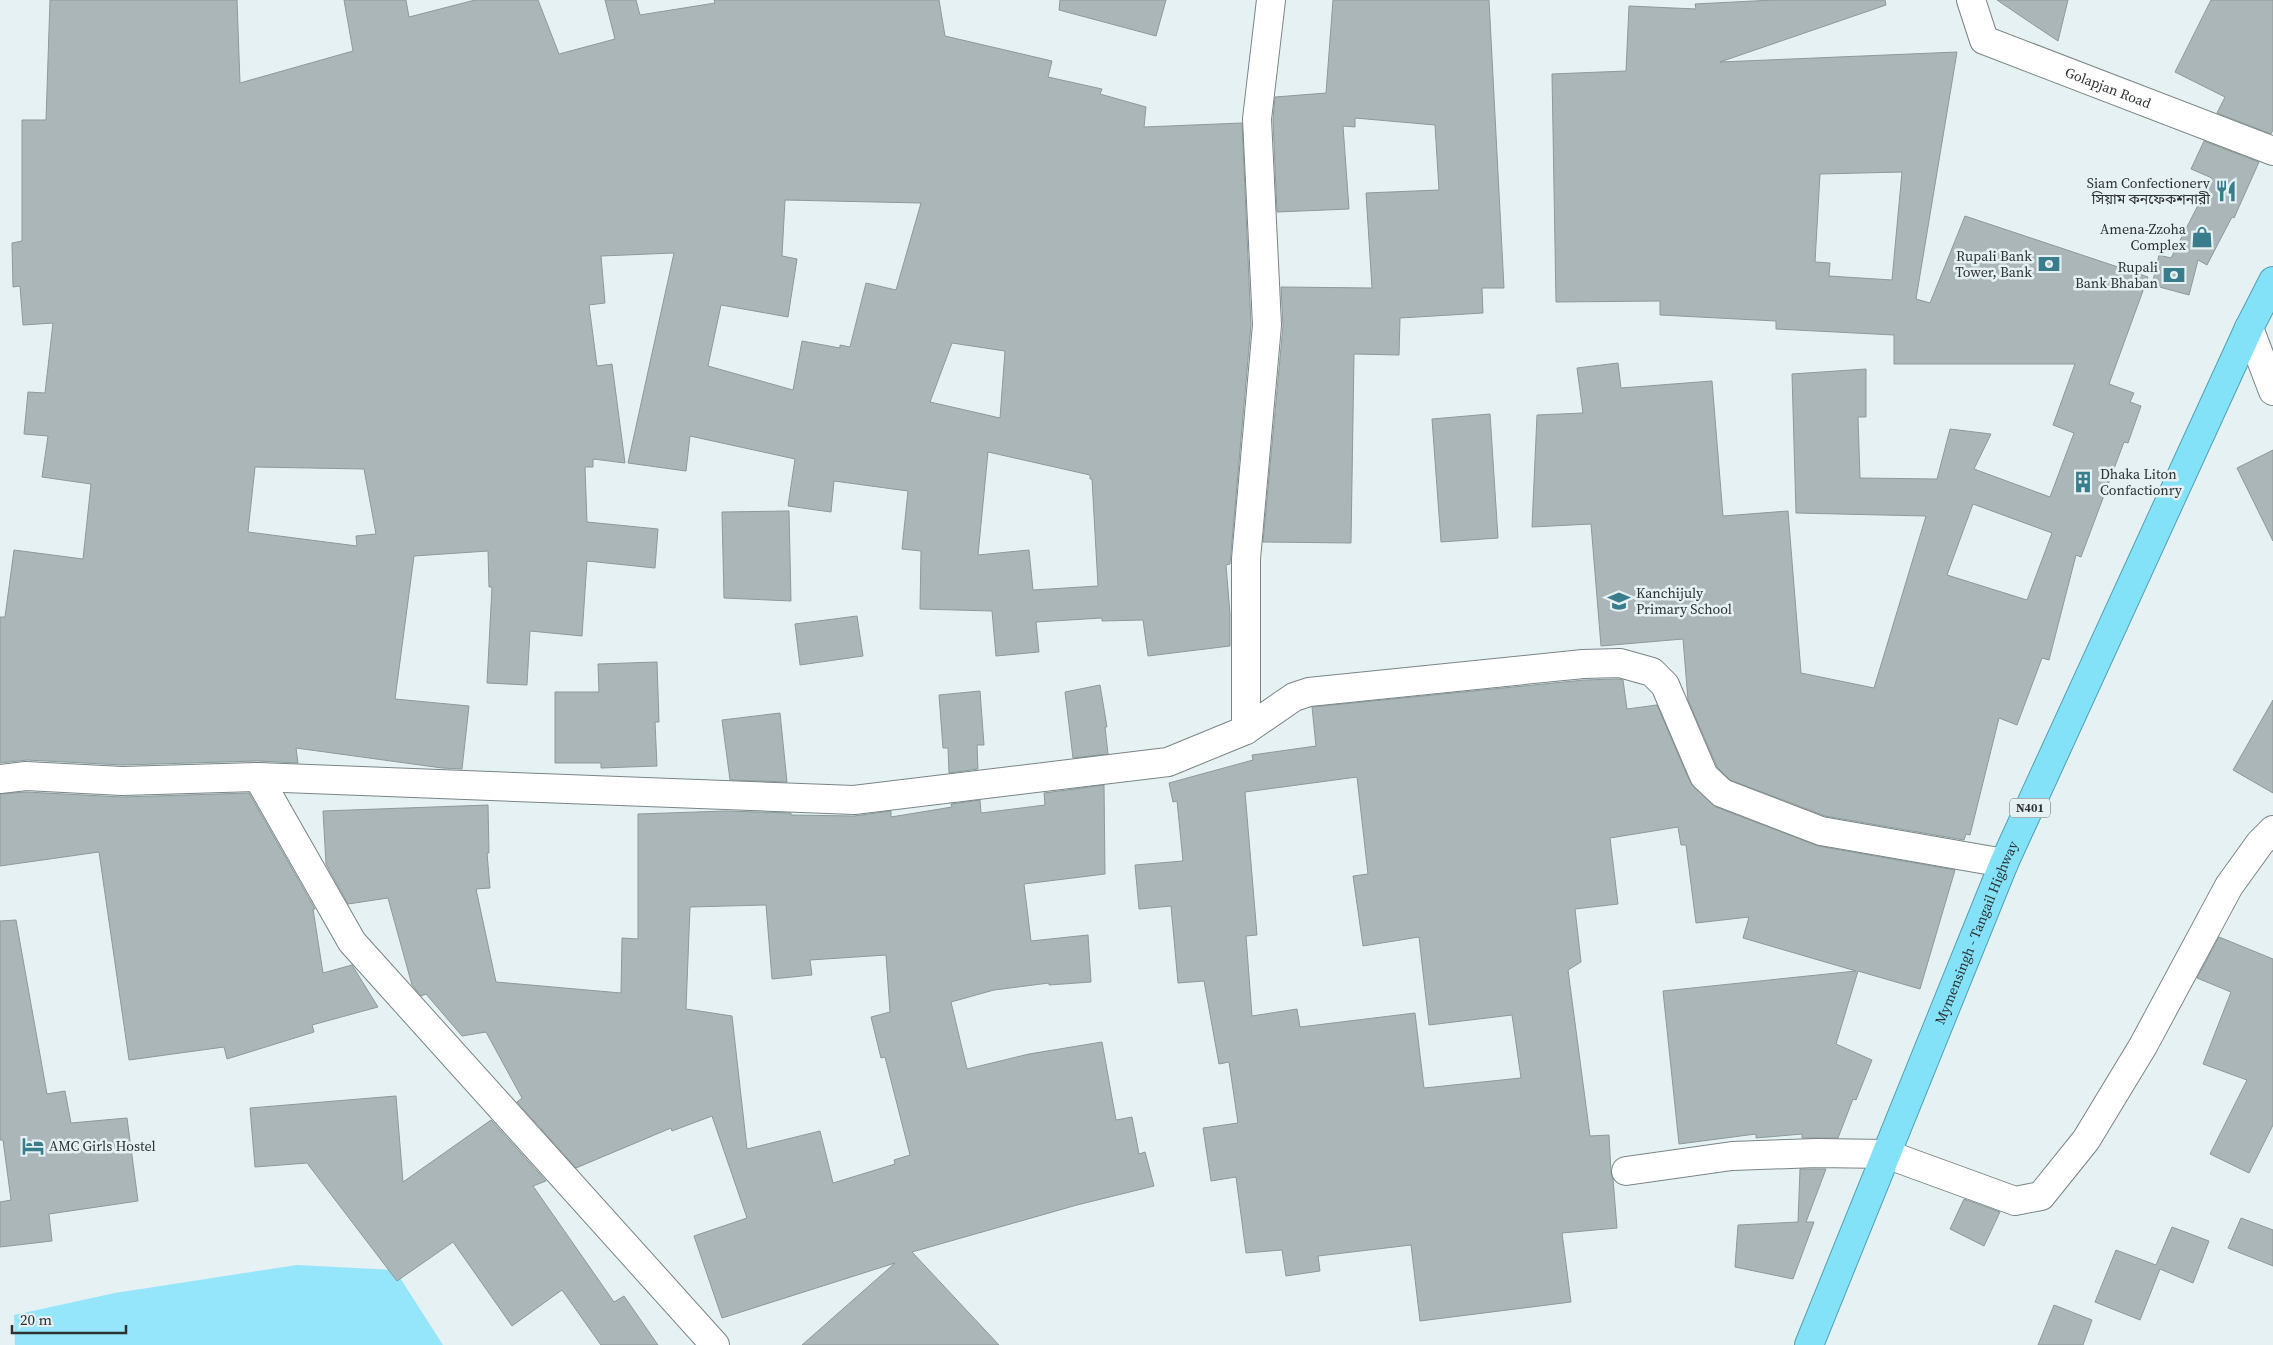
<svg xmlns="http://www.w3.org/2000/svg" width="2273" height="1345" viewBox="0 0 2273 1345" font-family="'Source Serif 4','Noto Sans Bengali',serif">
<rect width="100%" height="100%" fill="#e6f1f4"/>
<path fill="#95e6fa" d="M 297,1265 L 395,1270 L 443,1345 L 15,1345 L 14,1315 L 115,1293 Z"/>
<g fill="#abb6b9" stroke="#8e999b" fill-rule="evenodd">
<path d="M 50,0 L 237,0 L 240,83 L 353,51 L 344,0 L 406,0 L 409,17 L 475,0 L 538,0 L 559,54 L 615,39 L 605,0 L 636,0 L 640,15 L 715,3 L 714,0 L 939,0 L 945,36 L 1052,61 L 1048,77 L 1102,89 L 1100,94 L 1146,107 L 1144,127 L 1242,123 L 1251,325 L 1230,564 L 1226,565 L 1230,614 L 1230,646 L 1148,656 L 1143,620 L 1102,621 L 1102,618 L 1036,622 L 1039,652 L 996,656 L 992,611 L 920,609 L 921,551 L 902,549 L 908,491 L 834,481 L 831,512 L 788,506 L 795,459 L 690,436 L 686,471 L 628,463 L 674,253 L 601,256 L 605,303 L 589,305 L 597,366 L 612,364 L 625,463 L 593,459 L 593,467 L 585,467 L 587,522 L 658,529 L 655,568 L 587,561 L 582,636 L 530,631 L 527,685 L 487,683 L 492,587 L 489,587 L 488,551 L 414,556 L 395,699 L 469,706 L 462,769 L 442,768 L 296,748 L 298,763 L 258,761 L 122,765 L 27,760 L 0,763 L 0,617 L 5,617 L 14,550 L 83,559 L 91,484 L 42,477 L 48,436 L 24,434 L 28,392 L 45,393 L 53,323 L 23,325 L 20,286 L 13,287 L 12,243 L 22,241 L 22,120 L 46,120 ZM 785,200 L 921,203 L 896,290 L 866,283 L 850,347 L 840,345 L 840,348 L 802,341 L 793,390 L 708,366 L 721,305 L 788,317 L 797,259 L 782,256 ZM 952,343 L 1005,351 L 1000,418 L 930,402 ZM 988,452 L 1090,475 L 1090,479 L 1092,479 L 1098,586 L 1033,590 L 1029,550 L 978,555 ZM 255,467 L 364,469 L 376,534 L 356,536 L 357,546 L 248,532 Z"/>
<path d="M 1060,0 L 1166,0 L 1156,36 L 1059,10 Z"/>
<path d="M 1333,0 L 1489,0 L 1504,288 L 1482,288 L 1483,313 L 1400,318 L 1399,355 L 1354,354 L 1351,543 L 1263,542 L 1283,326 L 1281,287 L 1372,288 L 1366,193 L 1439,190 L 1435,125 L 1355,118 L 1355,127 L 1343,126 L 1349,209 L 1277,212 L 1273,120 L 1275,97 L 1326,93 Z"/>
<path d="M 1773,0 L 1885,0 L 1886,5 L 1720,62 L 1957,52 L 1916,299 L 1930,303 L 1965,216 L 2148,277 L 2109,384 L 2134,393 L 2130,402 L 2141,406 L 2128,443 L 2124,442 L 2081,557 L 2076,555 L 2049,660 L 2042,658 L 2017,725 L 1999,718 L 1970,835 L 1966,834 L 1964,840 L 1825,816 L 1730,780 L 1717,767 L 1688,700 L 1683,639 L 1601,646 L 1591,524 L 1532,527 L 1537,415 L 1583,413 L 1577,368 L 1618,363 L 1621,388 L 1712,381 L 1723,516 L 1788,511 L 1801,673 L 1874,688 L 1926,516 L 1796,513 L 1792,374 L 1866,369 L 1866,417 L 1858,417 L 1860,478 L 1937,479 L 1950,429 L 1991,434 L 1974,469 L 2050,497 L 2074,433 L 2053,425 L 2075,364 L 1894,364 L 1894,335 L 1776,329 L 1776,321 L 1660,315 L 1660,301 L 1556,302 L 1552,74 L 1626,71 L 1629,6 L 1696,9 L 1695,4 ZM 1902,172 L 1892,280 L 1829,276 L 1830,263 L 1815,262 L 1820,174 ZM 1973,504 L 2052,533 L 2027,600 L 1947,575 Z"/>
<path d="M 1997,0 L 2068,0 L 2058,41 L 2025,19 Z"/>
<path d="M 2211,0 L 2273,0 L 2273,130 L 2271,134 L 2217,113 L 2225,97 L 2175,72 Z"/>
<path d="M 2204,141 L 2259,162 L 2234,218 L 2232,217 L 2207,265 L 2198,260 L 2189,295 L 2152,285 L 2159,255 L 2171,258 L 2212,178 L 2191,169 Z"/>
<path d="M 1490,414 L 1498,538 L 1441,542 L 1432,419 Z"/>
<path d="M 2273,450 L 2273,541 L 2237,468 Z"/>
<path d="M 789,511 L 791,601 L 724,598 L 722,512 Z"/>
<path d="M 857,616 L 863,656 L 800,665 L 795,624 Z"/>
<path d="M 657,662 L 659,722 L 655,722 L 657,766 L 601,768 L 601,763 L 555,763 L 555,692 L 599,692 L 598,664 Z"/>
<path d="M 1618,679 L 1623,680 L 1627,709 L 1657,705 L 1690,782 L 1716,807 L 1818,846 L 1955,870 L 1920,989 L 1858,971 L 1836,1044 L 1872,1060 L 1856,1100 L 1853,1099 L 1838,1138 L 1802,1138 L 1802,1134 L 1756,1138 L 1756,1134 L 1679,1144 L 1663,991 L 1856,971 L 1743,938 L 1749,917 L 1696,923 L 1686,845 L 1681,845 L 1678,827 L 1610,838 L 1618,904 L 1575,909 L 1581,962 L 1568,970 L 1590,1136 L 1609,1135 L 1611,1173 L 1613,1179 L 1617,1228 L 1562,1233 L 1571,1302 L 1420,1321 L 1411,1245 L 1318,1256 L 1320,1271 L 1286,1276 L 1282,1250 L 1246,1253 L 1236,1177 L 1211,1181 L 1203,1128 L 1238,1123 L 1229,1062 L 1219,1064 L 1204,981 L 1178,983 L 1171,906 L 1139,909 L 1135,865 L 1183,861 L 1177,801 L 1173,802 L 1169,783 L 1253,760 L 1252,755 L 1316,746 L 1312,707 L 1584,680 ZM 1357,777 L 1368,874 L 1353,876 L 1363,946 L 1419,937 L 1429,1025 L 1512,1015 L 1521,1078 L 1424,1088 L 1415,1013 L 1300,1027 L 1297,1009 L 1252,1016 L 1246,936 L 1257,935 L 1245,792 Z"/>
<path d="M 1100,685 L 1107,727 L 1105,727 L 1108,754 L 1073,758 L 1065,692 Z"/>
<path d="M 980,691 L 984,745 L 977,745 L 978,769 L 949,773 L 948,748 L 943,748 L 939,695 Z"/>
<path d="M 2273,700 L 2273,793 L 2233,770 Z"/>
<path d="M 780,713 L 787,782 L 730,780 L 722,720 Z"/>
<path d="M 1104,785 L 1105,874 L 1024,884 L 1031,941 L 1088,935 L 1091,982 L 1049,985 L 1049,983 L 994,990 L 951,1002 L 967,1069 L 1029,1054 L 1102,1042 L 1116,1120 L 1132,1117 L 1139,1154 L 1145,1152 L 1154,1186 L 1077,1205 L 912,1252 L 999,1345 L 802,1345 L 895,1263 L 722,1318 L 694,1236 L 747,1218 L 712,1116 L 672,1131 L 671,1128 L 576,1168 L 517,1102 L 522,1098 L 486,1032 L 462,1036 L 426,994 L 421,996 L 412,985 L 388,898 L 348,904 L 326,864 L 323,811 L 488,805 L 489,853 L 487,853 L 490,888 L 476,889 L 496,982 L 621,993 L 622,938 L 638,939 L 638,814 L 726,811 L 791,813 L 791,815 L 854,816 L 891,811 L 891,817 L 952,807 L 951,804 L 980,800 L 981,813 L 1045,805 L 1044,793 ZM 766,905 L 772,979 L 812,975 L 810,960 L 886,955 L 890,1012 L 871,1017 L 881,1058 L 885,1057 L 910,1155 L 894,1160 L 895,1164 L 833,1183 L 820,1131 L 747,1149 L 732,1016 L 686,1009 L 690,907 Z"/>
<path d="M 26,792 L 122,797 L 249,793 L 315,909 L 313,909 L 323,973 L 352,965 L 378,1007 L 312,1025 L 314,1032 L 227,1059 L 224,1047 L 129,1060 L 99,852 L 0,866 L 0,794 Z"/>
<path d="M 16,920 L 47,1094 L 65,1091 L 71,1123 L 127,1118 L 138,1201 L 49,1214 L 52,1241 L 0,1247 L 0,1202 L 11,1200 L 3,1140 L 0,1140 L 0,921 Z"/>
<path d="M 2219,937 L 2273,959 L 2273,1125 L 2249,1173 L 2210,1154 L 2247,1080 L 2203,1064 L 2231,992 L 2197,978 Z"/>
<path d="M 396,1096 L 403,1182 L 491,1120 L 546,1181 L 533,1186 L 614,1302 L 624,1296 L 658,1345 L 601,1345 L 562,1290 L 512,1326 L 453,1242 L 397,1281 L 307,1163 L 255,1167 L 250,1108 Z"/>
<path d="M 1800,1169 L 1826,1169 L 1806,1222 L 1814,1222 L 1793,1279 L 1735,1267 L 1738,1225 L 1798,1222 Z"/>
<path d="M 1964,1199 L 2000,1212 L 1984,1246 L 1950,1229 Z"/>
<path d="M 2241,1218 L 2273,1230 L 2273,1266 L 2228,1248 Z"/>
<path d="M 2172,1227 L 2209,1241 L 2193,1283 L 2160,1269 L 2140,1320 L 2095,1302 L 2116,1250 L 2156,1265 Z"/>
<path d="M 2054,1305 L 2092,1320 L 2083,1345 L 2038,1345 Z"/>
</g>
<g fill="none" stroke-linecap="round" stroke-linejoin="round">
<g stroke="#7a8487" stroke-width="30">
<g id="minor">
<path d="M 2249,328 L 2273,391"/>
<path d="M 1246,730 L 1246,559 L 1267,325 L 1257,119 L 1271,0"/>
<path d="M 258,777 L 352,942 L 715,1345"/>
<path d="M 0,779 L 26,776 L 122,781 L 258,777 L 854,800 L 1168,762 L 1246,730 L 1294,697 L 1309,692 L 1583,664 L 1620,663 L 1652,672 L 1665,685 L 1704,776 L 1722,793 L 1821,831 L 2004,863"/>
<path d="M 1626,1171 L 1732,1156 L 1817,1153 L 1886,1154 L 2015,1201 L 2041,1196 L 2086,1140 L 2143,1046 L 2229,886 L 2260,843 L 2273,830"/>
</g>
</g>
<g stroke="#7a8487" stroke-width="30">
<g id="tertiary">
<path id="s1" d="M 1971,0 L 1984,40 L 2273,151"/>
</g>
</g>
<g stroke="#51a0b2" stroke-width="30">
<g id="trunk">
<path id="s2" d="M 1809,1345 L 2004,863 L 2249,328 L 2273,281"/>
</g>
</g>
<use href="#minor" stroke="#fff" stroke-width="28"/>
<use href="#tertiary" stroke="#fff" stroke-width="28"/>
<use href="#trunk" stroke="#84e2f8" stroke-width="28"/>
</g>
<defs>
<g id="restaurant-bare" transform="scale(1.725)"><path d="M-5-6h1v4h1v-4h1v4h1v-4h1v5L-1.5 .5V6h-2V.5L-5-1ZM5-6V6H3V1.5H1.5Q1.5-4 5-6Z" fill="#397d8c" stroke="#e6f1f4" stroke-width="2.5" paint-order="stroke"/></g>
<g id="shop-bare" transform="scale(1.725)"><path d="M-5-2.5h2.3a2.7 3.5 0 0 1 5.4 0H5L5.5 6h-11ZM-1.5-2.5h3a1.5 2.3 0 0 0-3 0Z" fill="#397d8c" stroke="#e6f1f4" stroke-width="2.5" paint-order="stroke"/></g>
<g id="bank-bare" transform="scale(1.725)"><path d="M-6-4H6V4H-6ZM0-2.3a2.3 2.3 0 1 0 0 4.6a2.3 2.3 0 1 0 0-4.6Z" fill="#397d8c" stroke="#e6f1f4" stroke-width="2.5" paint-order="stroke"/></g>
<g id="building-bare" transform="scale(1.725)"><path d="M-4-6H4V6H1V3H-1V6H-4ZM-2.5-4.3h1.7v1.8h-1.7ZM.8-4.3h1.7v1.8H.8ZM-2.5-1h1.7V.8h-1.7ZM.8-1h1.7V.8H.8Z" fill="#397d8c" stroke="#e6f1f4" stroke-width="2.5" paint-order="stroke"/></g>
<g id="school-bare" transform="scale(1.725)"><path d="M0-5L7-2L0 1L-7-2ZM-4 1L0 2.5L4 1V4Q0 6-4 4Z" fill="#397d8c" stroke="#e6f1f4" stroke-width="2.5" paint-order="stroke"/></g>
<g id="hotel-bare" transform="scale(1.725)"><path d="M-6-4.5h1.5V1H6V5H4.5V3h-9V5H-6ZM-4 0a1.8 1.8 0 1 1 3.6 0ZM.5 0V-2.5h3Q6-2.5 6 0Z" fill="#397d8c" stroke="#e6f1f4" stroke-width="2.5" paint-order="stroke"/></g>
</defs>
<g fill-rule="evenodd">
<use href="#restaurant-bare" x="2226" y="191"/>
<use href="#shop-bare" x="2202" y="237"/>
<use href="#bank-bare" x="2049" y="264"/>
<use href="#bank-bare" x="2174" y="275"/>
<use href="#building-bare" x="2083" y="482"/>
<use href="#school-bare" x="1619" y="601"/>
<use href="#hotel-bare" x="33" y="1146"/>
</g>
<g text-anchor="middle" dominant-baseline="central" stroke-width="5" stroke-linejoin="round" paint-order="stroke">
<rect fill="#e6f1f4" stroke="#646b6d" stroke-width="1" x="2010" y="798.5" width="40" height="19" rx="4"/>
<g font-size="12" font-weight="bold" fill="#2d3133">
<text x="2030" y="808">N401</text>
</g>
<g font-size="14" fill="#2d3133" stroke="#e6f1f4">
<text stroke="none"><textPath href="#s1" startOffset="175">Golapjan Road</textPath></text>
<text stroke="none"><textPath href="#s2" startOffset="445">Mymensingh - Tangail Highway</textPath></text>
</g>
<g font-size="14" fill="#2d3133" stroke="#e6f1f4" text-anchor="end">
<text x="2210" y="183">Siam Confectionery<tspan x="2210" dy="16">সিয়াম কনফেকশনারী</tspan></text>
<text x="2186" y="229">Amena-Zzoha<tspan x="2186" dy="16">Complex</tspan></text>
<text x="2032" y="256">Rupali Bank<tspan x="2032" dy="16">Tower, Bank</tspan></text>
<text x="2158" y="267">Rupali<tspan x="2158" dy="16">Bank Bhaban</tspan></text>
<text x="2100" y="474" text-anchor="start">Dhaka Liton<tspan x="2100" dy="16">Confactionry</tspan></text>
<text x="1636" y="593" text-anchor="start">Kanchijuly<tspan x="1636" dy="16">Primary School</tspan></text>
<text x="49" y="1146" text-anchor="start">AMC Girls Hostel</text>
</g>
</g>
<path d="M12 1325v8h114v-8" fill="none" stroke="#2d3133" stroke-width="2.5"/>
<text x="20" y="1325" font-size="15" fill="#2d3133" stroke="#e6f1f4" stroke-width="4" paint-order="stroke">20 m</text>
</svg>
